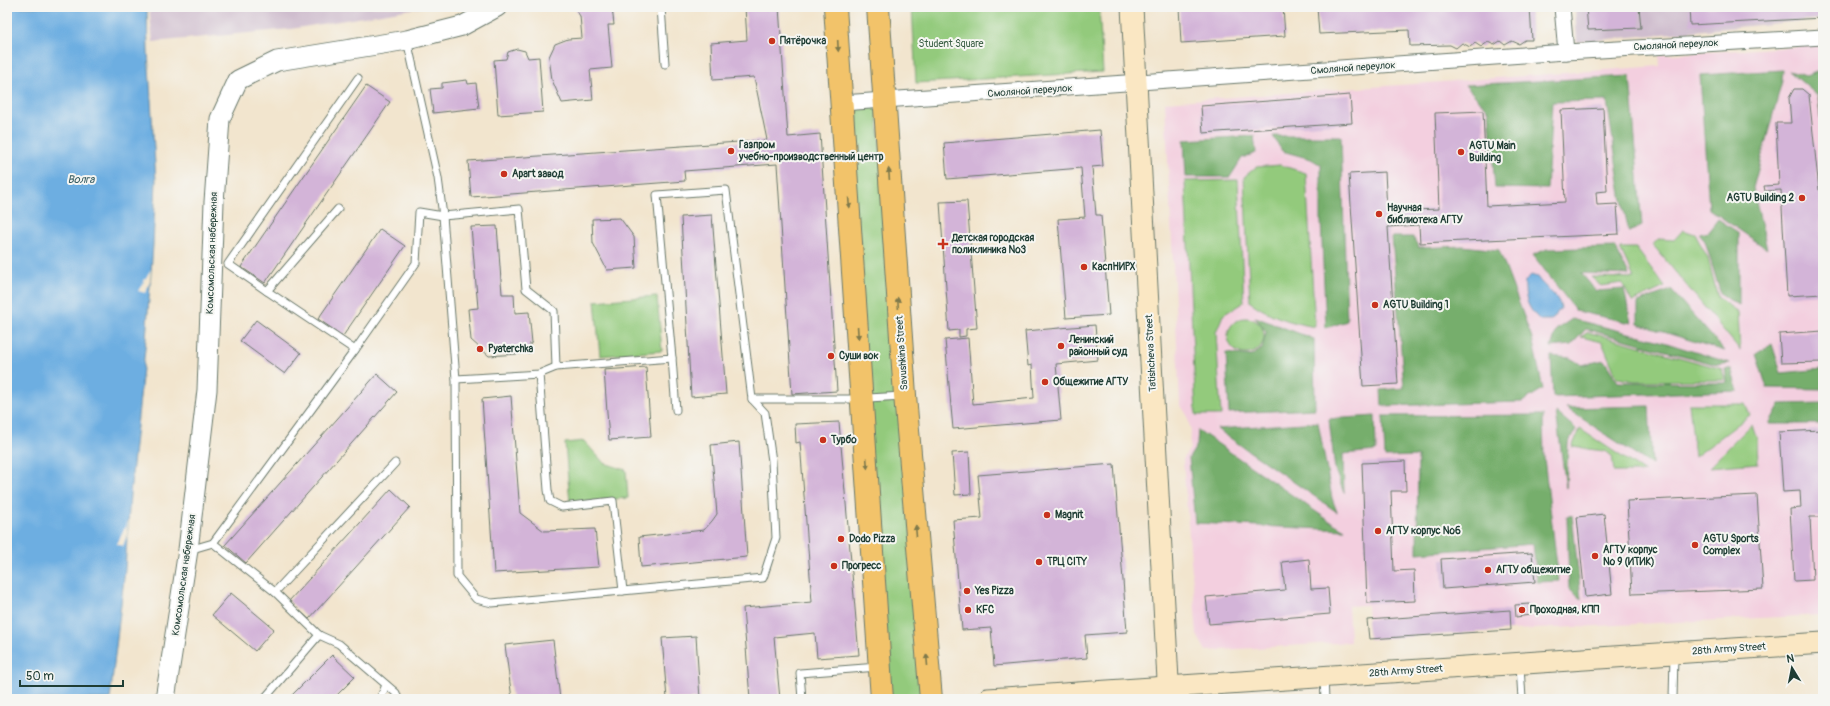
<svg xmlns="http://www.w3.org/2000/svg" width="1830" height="706" viewBox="0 0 1830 706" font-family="Pangolin,sans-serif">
<rect width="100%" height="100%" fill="#f6f6f2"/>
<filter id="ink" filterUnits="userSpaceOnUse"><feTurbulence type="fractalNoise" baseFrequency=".025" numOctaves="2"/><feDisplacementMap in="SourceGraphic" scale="8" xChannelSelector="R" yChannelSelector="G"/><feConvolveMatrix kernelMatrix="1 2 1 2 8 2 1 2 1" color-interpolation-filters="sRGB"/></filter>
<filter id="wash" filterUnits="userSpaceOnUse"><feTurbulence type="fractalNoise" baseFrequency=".012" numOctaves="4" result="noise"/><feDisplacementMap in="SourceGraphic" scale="16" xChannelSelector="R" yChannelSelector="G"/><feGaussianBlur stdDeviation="0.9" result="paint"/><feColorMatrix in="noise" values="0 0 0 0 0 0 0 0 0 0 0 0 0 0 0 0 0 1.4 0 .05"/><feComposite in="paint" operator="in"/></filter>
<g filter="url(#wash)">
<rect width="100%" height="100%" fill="#f2e5ce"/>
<path fill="#f3cfdf" d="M 1823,45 L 1823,615 L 1511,630 L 1369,639 L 1367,605 L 1348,606 L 1350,642 L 1206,651 L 1197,635 L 1183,460 L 1190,448 L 1191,431 L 1187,415 L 1180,404 L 1165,102 L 1660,66 L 1659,55 Z"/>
<g fill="#cfbdce">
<path d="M 149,7 L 424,7 L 291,29 L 153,42 Z"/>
<path d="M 1575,7 L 1823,7 L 1823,19 L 1577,42 Z"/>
</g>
<g fill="#93ca7c" stroke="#598458">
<path d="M 912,7 L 1099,7 L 1103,72 L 916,83 Z"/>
<path d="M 877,107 L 924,699 L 884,699 L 847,108 Z"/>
<path d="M 1280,165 L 1306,173 L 1315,327 C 1289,322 1272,317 1250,302 L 1244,177 L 1256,167 Z"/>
<path d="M 1238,180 L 1244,302 L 1223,315 L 1216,332 L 1221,415 L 1196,415 L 1185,181 Z"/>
<path d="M 1683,230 L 1695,234 L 1708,258 L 1718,298 L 1738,312 L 1740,350 L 1653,245 L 1658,239 L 1674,240 Z"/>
<path d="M 1620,248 L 1636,248 L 1665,287 L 1632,302 L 1622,283 L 1601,286 L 1591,277 L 1634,278 Z"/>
<path d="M 657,296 L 662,351 L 600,356 L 595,301 Z"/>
<circle cx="1246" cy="336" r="18"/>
<path d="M 1588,332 L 1722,369 L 1725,380 L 1635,381 L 1617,378 L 1602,342 L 1581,337 Z"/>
<path d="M 1689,404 L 1745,404 L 1750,415 L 1695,457 Z"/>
<path d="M 1752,424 L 1757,439 L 1758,463 L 1709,467 Z"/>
<path d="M 1580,429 L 1645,472 L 1614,472 L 1612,456 L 1604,451 L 1572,447 Z"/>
<path d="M 584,441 L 604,463 L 626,470 L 628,498 L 570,503 L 565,443 Z"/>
</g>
<g fill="#76ae6c" stroke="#4a7650">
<path d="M 1823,69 L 1823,145 L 1818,96 L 1789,71 L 1807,76 Z"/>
<path d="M 1783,70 L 1782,81 L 1753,188 L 1767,249 L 1709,209 L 1700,75 Z"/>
<path d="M 1630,76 L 1642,226 L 1629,232 L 1621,195 L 1607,101 L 1552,102 L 1547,189 L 1495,188 L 1489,111 L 1465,85 Z"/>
<path d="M 1254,136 L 1256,153 L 1242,158 L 1230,177 L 1186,177 L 1184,140 Z"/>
<path d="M 1273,136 L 1341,136 L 1347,321 L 1326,328 L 1321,221 L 1321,165 L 1311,159 L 1282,151 Z"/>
<path d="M 1718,219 L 1739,233 L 1739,305 L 1721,295 L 1705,241 L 1699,234 L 1708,232 Z"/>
<path d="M 1392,237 L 1413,237 L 1419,248 L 1463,246 L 1499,250 L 1532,338 L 1543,389 L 1522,402 L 1382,406 L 1381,390 L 1404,388 Z"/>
<path d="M 1615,247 L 1629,275 L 1581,273 L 1596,291 L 1624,289 L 1631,323 L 1576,311 L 1533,255 L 1547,249 Z"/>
<path d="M 1671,290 L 1725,351 L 1638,324 L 1638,302 Z"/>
<path d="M 1255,317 L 1314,339 L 1315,409 L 1229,413 L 1226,353 L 1251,356 L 1262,349 L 1266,332 Z"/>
<path d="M 1572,319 L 1657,340 L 1730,363 L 1717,365 L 1586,329 L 1571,345 L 1551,347 L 1557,329 Z"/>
<path d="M 1772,344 L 1781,373 L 1823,369 L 1823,389 L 1767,388 L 1756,354 Z"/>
<path d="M 1551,356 L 1570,358 L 1582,365 L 1604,360 L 1618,382 L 1727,383 L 1725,369 L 1731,369 L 1738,391 L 1553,397 Z"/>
<path d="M 1823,403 L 1823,424 L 1769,424 L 1780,404 Z"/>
<path d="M 1649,406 L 1652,465 L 1566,408 Z"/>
<path d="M 1556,412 L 1576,429 L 1568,444 L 1566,488 Z"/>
<path d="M 1543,415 L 1544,458 L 1559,581 L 1537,582 L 1533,544 L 1417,553 L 1418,456 L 1385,457 L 1383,416 Z"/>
<path d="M 1375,416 L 1376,451 L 1343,454 L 1344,493 L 1335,470 L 1329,419 Z"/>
<path d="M 1318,422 L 1332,498 L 1337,512 L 1217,429 Z"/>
<path d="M 1198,430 L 1328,520 L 1345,530 L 1195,523 L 1189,458 L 1197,445 Z"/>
<path d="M 1572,515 L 1581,599 L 1569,589 L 1567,517 Z"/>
</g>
<g fill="#6daee1" stroke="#46768a">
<path d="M 7,7 L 147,7 L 148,51 L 156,181 L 153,245 L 146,339 L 130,494 L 125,569 L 110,699 L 7,699 Z"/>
<path d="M 1531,275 L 1537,277 C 1544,288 1559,295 1561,308 L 1551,320 L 1540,320 C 1528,309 1524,298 1525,281 Z"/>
</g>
<g fill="#f2e5ce">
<path d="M 151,269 L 150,282 L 145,293 L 138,291 Z"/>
<path d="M 128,521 L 127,535 L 123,546 L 117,544 Z"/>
</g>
<g id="blocks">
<g fill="#d3b4d8">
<path d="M 574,7 L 612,7 L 614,25 L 608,25 L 612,68 L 590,70 L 593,100 L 562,103 L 552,80 L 549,57 L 555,44 L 568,39 L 582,38 L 580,16 Z"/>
<path d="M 745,7 L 779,7 L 788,137 L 820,134 L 837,391 L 792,394 L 777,164 L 684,171 L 685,181 L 471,197 L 468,161 L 767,140 L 754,77 L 713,80 L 711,43 L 747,40 Z"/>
<path d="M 1179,7 L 1283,7 L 1285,36 L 1181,43 Z"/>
<path d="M 1317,7 L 1530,7 L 1532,40 L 1525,40 L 1519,44 L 1512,41 L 1505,45 L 1500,41 L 1494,45 L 1488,42 L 1481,47 L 1475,43 L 1470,47 L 1462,43 L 1456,48 L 1450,45 L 1410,46 L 1409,30 L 1319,34 Z"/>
<path d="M 1586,7 L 1639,7 L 1641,28 L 1588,30 Z"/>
<path d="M 1689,7 L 1823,7 L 1823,18 L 1690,25 Z"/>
<path d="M 517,49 L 525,51 L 528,58 L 539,57 L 543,112 L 498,115 L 494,60 L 506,59 L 508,52 Z"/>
<path d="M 467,80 L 468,84 L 476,83 L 479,108 L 433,113 L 430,89 L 442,88 L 442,83 Z"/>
<path d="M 366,86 L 390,102 L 265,283 L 241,267 Z"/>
<path d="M 1794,89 L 1802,89 L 1809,95 L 1819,190 L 1823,190 L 1823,205 L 1820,205 L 1823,294 L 1787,296 L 1781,190 L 1765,191 L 1764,186 L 1779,185 L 1776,123 L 1791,123 L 1789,98 Z"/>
<path d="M 1350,95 L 1352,123 L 1203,133 L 1201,106 Z"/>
<path d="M 1603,108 L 1607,191 L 1596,192 L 1597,205 L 1617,204 L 1619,234 L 1420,243 L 1419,225 L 1388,227 L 1398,384 L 1363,386 L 1349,174 L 1385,172 L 1387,211 L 1439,209 L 1435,113 L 1483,111 L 1487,206 L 1565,202 L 1561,110 Z"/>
<path d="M 1100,130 L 1103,166 L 1092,167 L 1096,215 L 1101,215 L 1109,315 L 1066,318 L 1058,219 L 1085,217 L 1081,168 L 947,179 L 944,143 Z"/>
<path d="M 967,201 L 977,328 L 966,329 L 966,336 L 959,337 L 959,330 L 949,331 L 940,202 Z"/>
<path d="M 712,215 L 726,394 L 691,397 L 681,217 Z"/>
<path d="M 620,218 L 634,237 L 636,268 L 607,270 L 593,243 L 592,219 Z"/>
<path d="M 497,226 L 502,294 L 514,294 L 515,313 L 529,312 L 532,343 L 530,343 L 530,353 L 489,356 L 471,340 L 468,309 L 478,308 L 471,227 Z"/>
<path d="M 380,229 L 405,246 L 343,336 L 318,319 Z"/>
<path d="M 256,320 L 301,353 L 285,374 L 240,341 Z"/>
<path d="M 1095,325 L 1098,360 L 1056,364 L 1061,420 L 953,429 L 945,340 L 968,338 L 973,404 L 1034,398 L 1032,365 L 1028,366 L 1025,331 Z"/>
<path d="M 1823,331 L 1823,362 L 1781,363 L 1779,334 Z"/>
<path d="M 646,367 L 651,437 L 609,440 L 604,370 Z"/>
<path d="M 377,374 L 397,392 L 246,563 L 225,545 Z"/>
<path d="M 511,396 L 520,513 L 544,531 L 595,529 L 599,567 L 494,573 L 482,399 Z"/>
<path d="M 839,422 L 859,655 L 817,658 L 815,633 L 774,637 L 780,699 L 750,699 L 743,608 L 812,602 L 800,442 L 796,443 L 795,424 Z"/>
<path d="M 1822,430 L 1823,517 L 1810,517 L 1813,580 L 1794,581 L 1790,509 L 1801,508 L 1800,491 L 1783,492 L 1779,432 Z"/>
<path d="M 739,442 L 747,557 L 641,567 L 639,537 L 704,530 L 712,521 L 717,514 L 711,445 Z"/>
<path d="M 969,452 L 971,494 L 955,495 L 952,453 Z"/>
<path d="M 1405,461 L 1406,491 L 1391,491 L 1394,571 L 1414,570 L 1415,601 L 1367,603 L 1362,463 Z"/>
<path d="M 1114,464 L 1127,632 L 1085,635 L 1087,658 L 994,666 L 991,628 L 962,630 L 953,520 L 982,518 L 978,475 Z"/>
<path d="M 391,489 L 410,507 L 309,619 L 289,601 Z"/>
<path d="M 1757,495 L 1763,589 L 1632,594 L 1627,501 Z"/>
<path d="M 1604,514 L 1612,594 L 1585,597 L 1577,517 Z"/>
<path d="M 1532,553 L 1535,582 L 1443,589 L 1441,559 Z"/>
<path d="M 1309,559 L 1311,589 L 1328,588 L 1330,614 L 1209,624 L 1206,597 L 1285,590 L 1282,562 Z"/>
<path d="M 231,593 L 274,629 L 255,651 L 212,615 Z"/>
<path d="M 1529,604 L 1530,615 L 1516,617 L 1515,605 Z"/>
<path d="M 1510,610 L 1511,630 L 1369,639 L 1367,620 Z"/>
<path d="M 696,636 L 700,699 L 667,699 L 662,638 Z"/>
<path d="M 553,640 L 560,699 L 512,699 L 505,645 Z"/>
<path d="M 332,655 L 355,677 L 333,699 L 288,699 Z"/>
</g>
</g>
</g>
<g filter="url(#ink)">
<use href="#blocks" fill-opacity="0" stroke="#69786a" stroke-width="1"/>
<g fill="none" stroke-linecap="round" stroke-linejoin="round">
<g stroke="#69786a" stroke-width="9">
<g id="service">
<path d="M 661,7 L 665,64"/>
<path d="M 407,40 L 438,178 L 443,216 L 456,379 L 457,576 L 476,599 L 492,603 L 763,578 L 776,538 L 772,461 L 765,413 L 752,399"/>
<path d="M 338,209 L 267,291 L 228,264 L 358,78"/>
<path d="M 267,291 L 355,350 L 416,263 L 419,212 L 443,216 L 519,209 L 526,289 L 554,311 L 556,367"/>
<path d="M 672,358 L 676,410"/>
<path d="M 539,374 L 548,490 L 550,501 L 562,507 L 613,501 L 623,591"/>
<path d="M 456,379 L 539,374 L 556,367 L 672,358 L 657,195 L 726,190 L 752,399 L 851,399 L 903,396"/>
<path d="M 213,543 L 275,592 L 395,463"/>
<path d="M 189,550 L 213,543 L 355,350"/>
<path d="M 275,592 L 319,635 L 339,644 L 396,693 L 398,699"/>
<path d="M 1520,666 L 1522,699"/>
<path d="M 1324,679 L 1325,699"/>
<path d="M 264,699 L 319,635"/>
<path d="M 380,699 L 386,685"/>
<path d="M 802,699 L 800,673 L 878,667"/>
<path d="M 1673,699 L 1674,655"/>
</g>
</g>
<g stroke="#69786a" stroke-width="17">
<g id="minor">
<path d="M 1562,7 L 1566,52"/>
<path d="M 842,103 L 1566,52 L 1823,37"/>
</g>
</g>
<g stroke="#69786a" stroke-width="21">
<path id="tertiary" d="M 165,699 L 188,550 L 207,390 L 214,202 L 220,119 L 238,80 L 277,61 L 407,40 L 462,26 L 497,7"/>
</g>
<g stroke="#69786a" stroke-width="23">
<g id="secondary">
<path d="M 1132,7 L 1169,699"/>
<path d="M 988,699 L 1823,643"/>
</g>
</g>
<g stroke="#69786a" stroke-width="24">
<g id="trunk">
<path d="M 835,7 L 882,699"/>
<path d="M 878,7 L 905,395 L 931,699"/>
</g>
</g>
<use href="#service" stroke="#fff" stroke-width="7"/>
<use href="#minor" stroke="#fff" stroke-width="15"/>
<use href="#tertiary" stroke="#fff" stroke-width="19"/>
<use href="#secondary" stroke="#fae7c3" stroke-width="21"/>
<use href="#trunk" stroke="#f2c36a" stroke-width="22"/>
</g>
<defs><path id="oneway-solid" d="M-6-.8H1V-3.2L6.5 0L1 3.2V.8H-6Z"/></defs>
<g fill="#7e794c">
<use href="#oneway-solid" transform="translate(838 46) rotate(87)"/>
<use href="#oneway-solid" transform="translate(889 174) rotate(-94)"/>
<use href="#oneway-solid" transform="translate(849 203) rotate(86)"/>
<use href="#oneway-solid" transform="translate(898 303) rotate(-94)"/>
<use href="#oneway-solid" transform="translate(858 333) rotate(86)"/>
<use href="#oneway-solid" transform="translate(867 463) rotate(86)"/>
<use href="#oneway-solid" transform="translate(916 531) rotate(-95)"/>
<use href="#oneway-solid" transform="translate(927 660) rotate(-95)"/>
</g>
</g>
<g fill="#c8321e" stroke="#f6f6f2" stroke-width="1.5">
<circle cx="772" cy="41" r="4"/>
<circle cx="731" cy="151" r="4"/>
<circle cx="1461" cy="152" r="4"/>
<circle cx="504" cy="174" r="4"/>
<circle cx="1802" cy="198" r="4"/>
<circle cx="1379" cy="214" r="4"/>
<path d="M941 238h4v4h4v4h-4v4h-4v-4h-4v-4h4z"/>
<circle cx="1084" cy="267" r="4"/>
<circle cx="1375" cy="305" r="4"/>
<circle cx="1061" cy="346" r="4"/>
<circle cx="480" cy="349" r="4"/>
<circle cx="831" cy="356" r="4"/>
<circle cx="1045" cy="382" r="4"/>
<circle cx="823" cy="440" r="4"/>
<circle cx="1047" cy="515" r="4"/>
<circle cx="1378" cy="531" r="4"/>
<circle cx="841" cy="539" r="4"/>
<circle cx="1695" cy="545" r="4"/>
<circle cx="1595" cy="556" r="4"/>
<circle cx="1039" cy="562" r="4"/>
<circle cx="834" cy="566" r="4"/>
<circle cx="1488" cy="570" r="4"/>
<circle cx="967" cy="591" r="4"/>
<circle cx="968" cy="610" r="4"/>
<circle cx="1522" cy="610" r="4"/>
</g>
<g text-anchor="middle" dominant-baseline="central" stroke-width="4" stroke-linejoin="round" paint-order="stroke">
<g font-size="10" font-weight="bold" fill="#1f3d34" stroke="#f6f6f2" text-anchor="start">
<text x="780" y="41">Пятёрочка</text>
<text x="739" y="145">Газпром<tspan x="739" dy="12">учебно-производственный центр</tspan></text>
<text x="1469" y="146">AGTU Main<tspan x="1469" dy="12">Building</tspan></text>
<text x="512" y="174">Apart завод</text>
<text x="1794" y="198" text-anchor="end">AGTU Building 2</text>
<text x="1387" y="208">Научная<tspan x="1387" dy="12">библиотека АГТУ</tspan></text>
<text x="952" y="238">Детская городская<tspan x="952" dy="12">поликлиника №3</tspan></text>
<text x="1092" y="267">КаспНИРХ</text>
<text x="1383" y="305">AGTU Building 1</text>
<text x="1069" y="340">Ленинский<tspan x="1069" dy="12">районный суд</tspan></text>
<text x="488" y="349">Pyaterchka</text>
<text x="839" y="356">Суши вок</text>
<text x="1053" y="382">Общежитие АГТУ</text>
<text x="831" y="440">Турбо</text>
<text x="1055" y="515">Magnit</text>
<text x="1386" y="531">АГТУ корпус №6</text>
<text x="849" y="539">Dodo Pizza</text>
<text x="1703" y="539">AGTU Sports<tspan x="1703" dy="12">Complex</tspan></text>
<text x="1603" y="550">АГТУ корпус<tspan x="1603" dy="12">№ 9 (ИТИК)</tspan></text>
<text x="1047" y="562">ТРЦ CITY</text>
<text x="842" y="566">Прогресс</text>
<text x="1496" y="570">АГТУ общежитие</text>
<text x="975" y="591">Yes Pizza</text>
<text x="976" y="610">KFC</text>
<text x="1530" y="610">Проходная, КПП</text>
</g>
<g font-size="10" fill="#3c6046" stroke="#f6f6f2">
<text x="951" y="44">Student Square</text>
</g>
<g font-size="10" fill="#1f3d34" stroke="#f6f6f2">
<text transform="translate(1676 45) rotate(-3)">Смоляной переулок</text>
<text transform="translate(1353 68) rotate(-4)">Смоляной переулок</text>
<text transform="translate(1030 91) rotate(-4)">Смоляной переулок</text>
<text transform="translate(212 253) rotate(-88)">Комсомольская набережная</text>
<text transform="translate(902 353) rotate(-94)">Savushkina Street</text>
<text transform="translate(1151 353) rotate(-93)">Tatishcheva Street</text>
<text transform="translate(184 575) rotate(-82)">Комсомольская набережная</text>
<text transform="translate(1729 649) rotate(-4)">28th Army Street</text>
<text transform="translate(1406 671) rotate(-4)">28th Army Street</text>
</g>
<g font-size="11" font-style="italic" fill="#32595f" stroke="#f6f6f2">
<text x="81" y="179">Волга</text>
</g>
</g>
<rect width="1830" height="706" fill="none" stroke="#f6f6f2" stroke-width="24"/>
<g transform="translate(1792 668) rotate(350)" stroke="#f6f6f2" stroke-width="3" paint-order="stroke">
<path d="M0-3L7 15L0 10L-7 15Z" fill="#1f3d34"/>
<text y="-6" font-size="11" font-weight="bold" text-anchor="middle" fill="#1f3d34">N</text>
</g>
<path d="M20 680v6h103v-6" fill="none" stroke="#1f3d34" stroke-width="2"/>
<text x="26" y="680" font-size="12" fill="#1f3d34" stroke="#f6f6f2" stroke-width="3" paint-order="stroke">50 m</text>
</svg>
